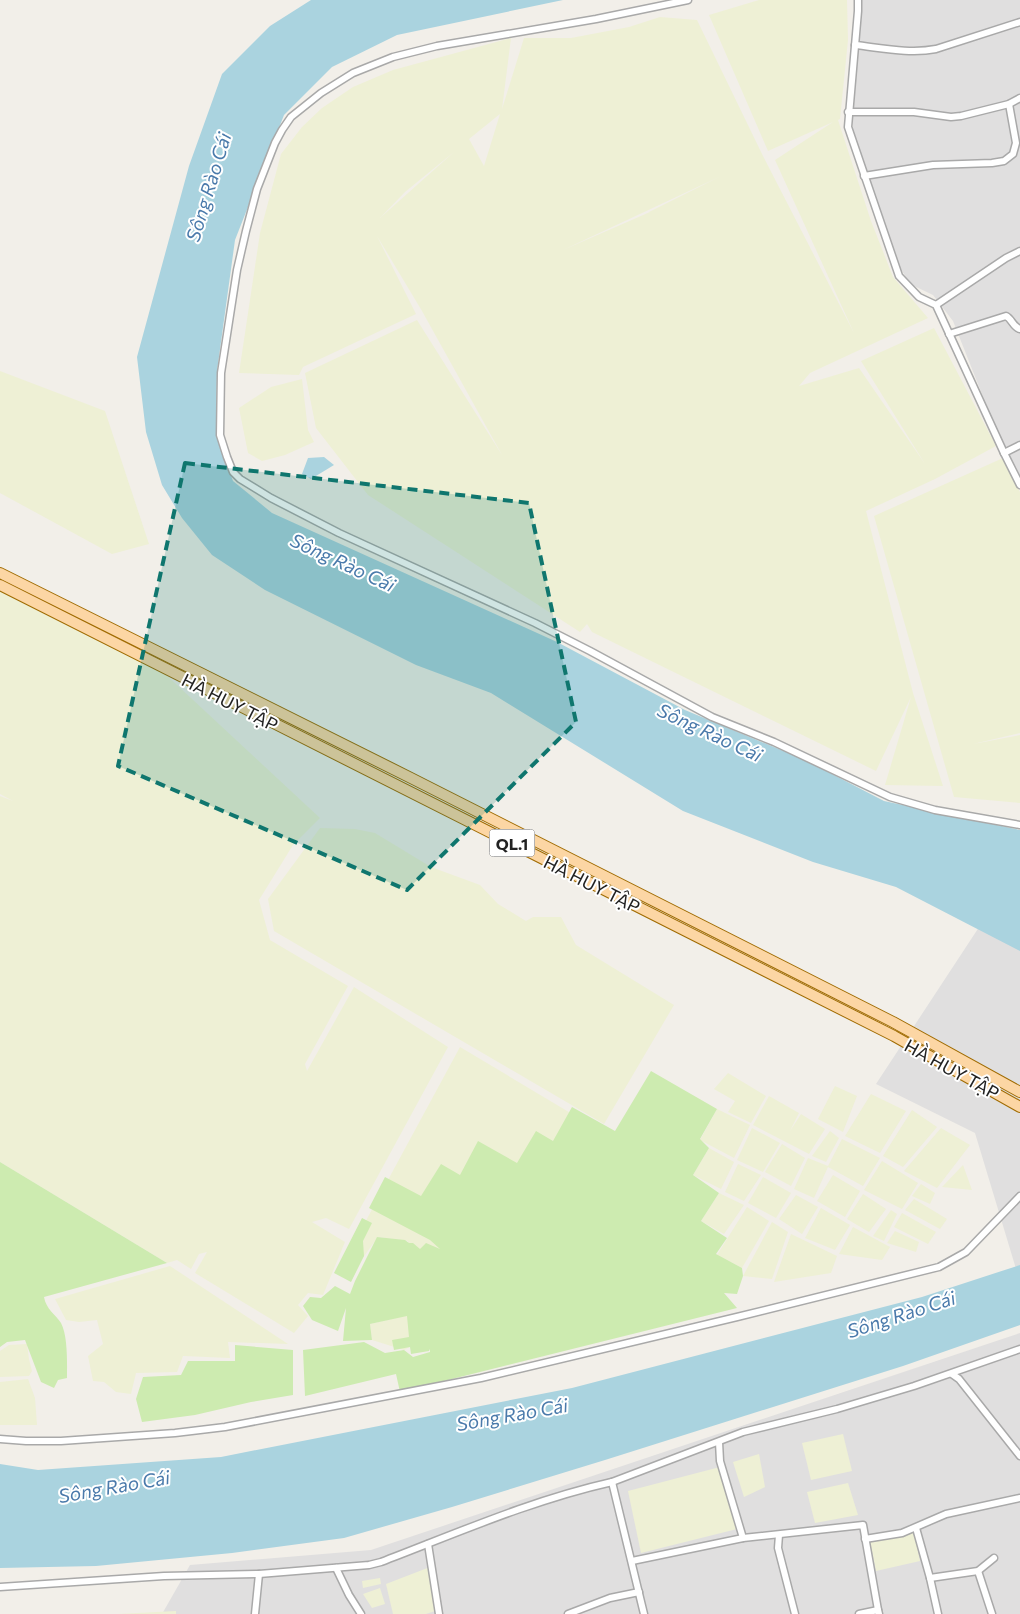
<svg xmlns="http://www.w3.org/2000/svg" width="1020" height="1614" viewBox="0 0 1020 1614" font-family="Commissioner,sans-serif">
<rect width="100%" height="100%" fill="#f2efe9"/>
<g fill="#e0dfdf">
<path d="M 861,0 L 1020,0 L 1020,478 L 1001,442 L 953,321 L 933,295 L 910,284 L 899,266 L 869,177 L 854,146 L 852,114 Z"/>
<path d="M 1020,877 L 1020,1282 L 975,1133 L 876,1084 L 987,915 Z"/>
<path d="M 1020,1333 L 1020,1614 L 162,1614 L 190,1565 L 371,1550 Z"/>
</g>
<g fill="#eef0d5" fill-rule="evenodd">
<path d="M 759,0 L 847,0 L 848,40 L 840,119 L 838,120 L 871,221 L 893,277 L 928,318 L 810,373 L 799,386 L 859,368 L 925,464 L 861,361 L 934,328 L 996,446 L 935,479 L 866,511 L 913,693 L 943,786 L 885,785 L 911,697 L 876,771 L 592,632 L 587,624 L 580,632 L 368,495 L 316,428 L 305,373 L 417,320 L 502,455 L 422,311 L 377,236 L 416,314 L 303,367 L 299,375 L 239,373 L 260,233 L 281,154 L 302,127 L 322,108 L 353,87 L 393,70 L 511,38 L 502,109 L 524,38 L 571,38 L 629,27 L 660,17 L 697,20 L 763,156 L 854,333 L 775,160 L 833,122 L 768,151 L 709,15 ZM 500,114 L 484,166 L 469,139 ZM 454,152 L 380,218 L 405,192 ZM 719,177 L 649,212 L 650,212 L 563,250 Z"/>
<path d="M 0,371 L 105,411 L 149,544 L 112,554 L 0,493 Z"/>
<path d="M 302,379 L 308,430 L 314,442 L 285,455 L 262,461 L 248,453 L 239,408 L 271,387 Z"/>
<path d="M 1003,458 L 1020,492 L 1020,733 L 973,744 L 1020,735 L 1020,803 L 954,797 L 874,516 Z"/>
<path d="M 0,586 L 148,658 L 320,818 L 293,845 L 259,900 L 270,940 L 348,986 L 305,1064 L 307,1071 L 354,987 L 448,1047 L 349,1229 L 326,1218 L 312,1222 L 345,1242 L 323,1295 L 308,1293 L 298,1305 L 308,1316 L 294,1333 L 195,1273 L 207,1252 L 199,1254 L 191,1269 L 177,1260 L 167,1263 L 0,1162 L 0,796 L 13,801 L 0,794 Z"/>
<path d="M 320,828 L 355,829 L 375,833 L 431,867 L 480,885 L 498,904 L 526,921 L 533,917 L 561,917 L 576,945 L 674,1005 L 604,1124 L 274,931 L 268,899 Z"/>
<path d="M 460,1047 L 604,1133 L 428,1337 L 404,1350 L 372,1340 L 370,1324 L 408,1315 L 408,1241 L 378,1237 L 351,1274 L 343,1263 Z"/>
<path d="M 728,1073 L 766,1096 L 751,1123 L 728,1112 L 735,1101 L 714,1089 Z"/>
<path d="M 835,1086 L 857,1096 L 843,1132 L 818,1119 Z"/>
<path d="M 871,1094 L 906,1111 L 880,1153 L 845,1136 Z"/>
<path d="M 769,1096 L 799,1113 L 790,1131 L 801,1114 L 825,1129 L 809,1154 L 753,1125 Z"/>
<path d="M 717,1109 L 750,1125 L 734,1158 L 700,1140 Z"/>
<path d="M 912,1110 L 937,1127 L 903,1167 L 883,1156 Z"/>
<path d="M 752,1128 L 780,1143 L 763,1172 L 737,1160 Z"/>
<path d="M 941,1128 L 970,1145 L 937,1188 L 904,1171 Z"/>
<path d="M 830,1131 L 839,1138 L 826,1162 L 812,1156 Z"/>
<path d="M 842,1139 L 880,1158 L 863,1186 L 828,1167 L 814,1198 L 794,1189 L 808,1158 L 828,1166 Z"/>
<path d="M 782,1144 L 805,1158 L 791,1186 L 765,1172 Z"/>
<path d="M 709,1148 L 734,1162 L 721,1189 L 693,1175 Z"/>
<path d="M 882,1161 L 918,1183 L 902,1209 L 864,1190 Z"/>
<path d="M 738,1164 L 761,1175 L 744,1201 L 725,1192 Z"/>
<path d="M 963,1165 L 972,1190 L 942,1187 Z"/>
<path d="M 833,1175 L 860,1191 L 845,1217 L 817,1201 Z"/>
<path d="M 763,1177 L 791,1193 L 776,1218 L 748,1203 Z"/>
<path d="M 921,1184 L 935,1193 L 930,1204 L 912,1196 Z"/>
<path d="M 719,1193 L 744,1205 L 724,1234 L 701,1221 Z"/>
<path d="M 863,1194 L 886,1209 L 869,1232 L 847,1219 Z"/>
<path d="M 796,1195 L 818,1207 L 802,1234 L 779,1219 Z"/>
<path d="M 914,1199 L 947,1219 L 940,1229 L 905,1210 Z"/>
<path d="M 747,1207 L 769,1221 L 742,1268 L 717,1255 Z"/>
<path d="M 821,1208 L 850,1225 L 835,1250 L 805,1238 Z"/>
<path d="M 891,1210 L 897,1214 L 884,1241 L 873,1236 Z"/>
<path d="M 902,1213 L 936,1232 L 928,1244 L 894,1227 Z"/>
<path d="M 772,1222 L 788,1232 L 772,1279 L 743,1276 Z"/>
<path d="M 853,1227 L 890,1247 L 882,1260 L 839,1254 Z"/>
<path d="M 895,1231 L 919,1242 L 916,1252 L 887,1243 Z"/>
<path d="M 791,1234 L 837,1256 L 831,1273 L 774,1282 Z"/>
<path d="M 170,1266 L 288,1344 L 228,1342 L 230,1358 L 183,1356 L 177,1372 L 136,1373 L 131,1394 L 116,1392 L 104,1382 L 93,1381 L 88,1356 L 103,1344 L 97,1320 L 79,1322 L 66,1320 L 55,1299 Z"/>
<path d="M 27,1344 L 29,1359 L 32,1371 L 29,1376 L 0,1377 L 0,1351 L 9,1345 Z"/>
<path d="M 28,1379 L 35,1398 L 37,1425 L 0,1425 L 0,1382 Z"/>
<path d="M 843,1434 L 852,1471 L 811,1480 L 802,1443 Z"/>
<path d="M 759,1454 L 765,1487 L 744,1497 L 733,1462 Z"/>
<path d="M 720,1467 L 741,1528 L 641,1553 L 628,1491 Z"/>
<path d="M 848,1483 L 858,1515 L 815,1523 L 807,1492 Z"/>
<path d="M 914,1532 L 920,1561 L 876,1571 L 870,1542 Z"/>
<path d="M 430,1567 L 435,1611 L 426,1614 L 393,1614 L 386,1584 Z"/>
<path d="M 380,1578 L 381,1584 L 363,1588 L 362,1581 Z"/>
<path d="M 380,1588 L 385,1604 L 372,1608 L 363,1594 Z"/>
<path d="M 176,1611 L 176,1614 L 118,1614 Z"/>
</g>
<g fill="#cdebb0">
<path d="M 651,1071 L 717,1109 L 700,1139 L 709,1148 L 693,1175 L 719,1193 L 701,1221 L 727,1238 L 716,1254 L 742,1268 L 743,1276 L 737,1294 L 724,1293 L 737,1308 L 400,1392 L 396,1374 L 305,1396 L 303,1350 L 364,1342 L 385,1353 L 404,1350 L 413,1357 L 430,1352 L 430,1349 L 429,1351 L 411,1354 L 410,1347 L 394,1350 L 392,1340 L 409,1337 L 407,1316 L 370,1324 L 372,1340 L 343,1341 L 346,1308 L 338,1331 L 312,1320 L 303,1306 L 310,1297 L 321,1298 L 335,1286 L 350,1294 L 355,1281 L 377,1237 L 405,1240 L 409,1243 L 413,1243 L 420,1249 L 426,1243 L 440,1249 L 430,1240 L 369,1208 L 385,1177 L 421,1196 L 441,1164 L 460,1175 L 478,1141 L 517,1163 L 536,1131 L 553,1141 L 572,1107 L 615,1131 Z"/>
<path d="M 0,1162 L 167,1263 L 44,1297 C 46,1309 55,1314 61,1323 C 68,1336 67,1363 67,1378 L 58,1380 L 54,1388 L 41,1382 L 25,1340 L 7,1342 L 0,1347 Z"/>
<path d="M 362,1218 L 372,1223 L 363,1241 L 364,1256 L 351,1282 L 334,1273 Z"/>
<path d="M 235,1345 L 293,1350 L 293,1395 L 251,1402 L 195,1415 L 142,1422 L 136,1399 L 143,1377 L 181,1375 L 188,1361 L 235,1361 Z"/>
</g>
<g fill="#aad3df">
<path d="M 311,0 L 563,0 L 397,35 L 332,67 L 284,115 L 235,240 L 217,371 L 216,433 L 233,481 L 272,513 L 557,642 L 685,710 L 805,760 L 884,801 L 1020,830 L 1020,951 L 896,887 L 813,862 L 683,811 L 491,693 L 416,665 L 265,590 L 212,555 L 182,518 L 162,485 L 146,432 L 137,357 L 189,166 L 222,74 L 270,26 Z"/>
<path d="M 324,457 L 334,465 L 311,479 L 302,474 L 308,458 Z"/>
<path d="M 1020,1265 L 1020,1325 L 903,1366 L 605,1460 L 452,1507 L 344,1538 L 232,1553 L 96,1566 L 0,1568 L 0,1464 L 38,1470 L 221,1457 L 572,1388 L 922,1297 Z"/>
</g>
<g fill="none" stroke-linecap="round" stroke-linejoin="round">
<g stroke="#a9a9a9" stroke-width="9">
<g id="street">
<path d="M 688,0 L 596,19 L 437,46 L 393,57 L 353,73 L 321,93 L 291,117 L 282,130 L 275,143 L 257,189 L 246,231 L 237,270 L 221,373 L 220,435 L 227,457 L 233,472 L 240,479 L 271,498 L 339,533 L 535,623 L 590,651 L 712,717 L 774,742 L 890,797 L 935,810 L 1020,825"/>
<path d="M 858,0 L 858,11 L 848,127 L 899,276 L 919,297 L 936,305 L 1004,453"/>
<path d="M 855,45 C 882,48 910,54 936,49 L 1020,22"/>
<path d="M 848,112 L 914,112 L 951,117 L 961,116 L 1009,104 L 1020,98"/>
<path d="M 864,176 L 933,165 L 992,163 L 1004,161 L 1013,154 L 1016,143 L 1009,104"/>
<path d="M 936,305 L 1006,258 L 1020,251"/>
<path d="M 949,334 L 1006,316 C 1012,319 1013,327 1020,329"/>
<path d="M 1020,445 L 1004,453 L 1020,485"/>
<path d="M 952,1374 L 959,1379 L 1020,1456"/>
<path d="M 0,1439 L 26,1441 L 61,1441 L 175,1433 L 225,1427 L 481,1378 L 737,1317 L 939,1267 L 966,1252 L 1020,1196"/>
<path d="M 719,1442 L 720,1461 L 743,1538"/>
<path d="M 612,1482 L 743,1432 L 837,1409 L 914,1386 L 1020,1349"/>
<path d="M 916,1528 L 930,1578 L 938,1614"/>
<path d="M 779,1535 L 778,1548 L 795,1614"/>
<path d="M 865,1539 L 902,1533 L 946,1514 L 1020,1498"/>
<path d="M 428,1544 L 439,1614"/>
<path d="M 632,1561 L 743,1538 L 863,1525 L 878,1610"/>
<path d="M 336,1568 L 349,1595 L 361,1614"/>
<path d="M 978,1571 L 992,1614"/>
<path d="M 930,1578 L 978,1571 L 994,1558"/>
<path d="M 0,1587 L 164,1576 L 259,1574 L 369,1565 L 381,1562 C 457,1533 532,1500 612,1482 L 644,1614"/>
<path d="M 255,1614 L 259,1574"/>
<path d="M 568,1614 L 610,1598 L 639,1592"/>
<path d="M 859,1614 L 878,1610 L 879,1614"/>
</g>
</g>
<g stroke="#a06b00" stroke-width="12">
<g id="primary">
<path d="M 0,573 L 411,778 L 893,1022 L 1020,1092"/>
<path d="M 0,585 L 894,1036 L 1020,1107"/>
</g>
</g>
<use href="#street" stroke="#fff" stroke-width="6"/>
<use href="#primary" stroke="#fcd6a4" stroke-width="10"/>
</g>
<path fill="#0f766e" fill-opacity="0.2" stroke="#0f766e" stroke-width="4" stroke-dasharray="10 6" stroke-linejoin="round" d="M 185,463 L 529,503 L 576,722 L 407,890 L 118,766 Z"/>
<g text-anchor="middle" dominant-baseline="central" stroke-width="4" stroke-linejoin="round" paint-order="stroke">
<rect fill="#fff" stroke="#646464" stroke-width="1" x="489.5" y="829.5" width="45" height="27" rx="4"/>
<g font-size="16" font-weight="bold" fill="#222">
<text x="512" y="843">QL.1</text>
</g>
<g font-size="18" fill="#222" stroke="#fff">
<text transform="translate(230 702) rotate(27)">HÀ HUY TẬP</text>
<text transform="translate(592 884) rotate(27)">HÀ HUY TẬP</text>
<text transform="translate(952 1069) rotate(29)">HÀ HUY TẬP</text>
</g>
<g font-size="19" font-style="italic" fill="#4a7aab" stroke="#fff">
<text transform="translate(208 187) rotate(-73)">Sông Rào Cái</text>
<text transform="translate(343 562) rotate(25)">Sông Rào Cái</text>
<text transform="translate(710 732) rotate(25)">Sông Rào Cái</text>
<text transform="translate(901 1314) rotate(-18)">Sông Rào Cái</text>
<text transform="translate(512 1414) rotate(-10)">Sông Rào Cái</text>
<text transform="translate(114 1486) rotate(-10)">Sông Rào Cái</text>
</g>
</g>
</svg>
